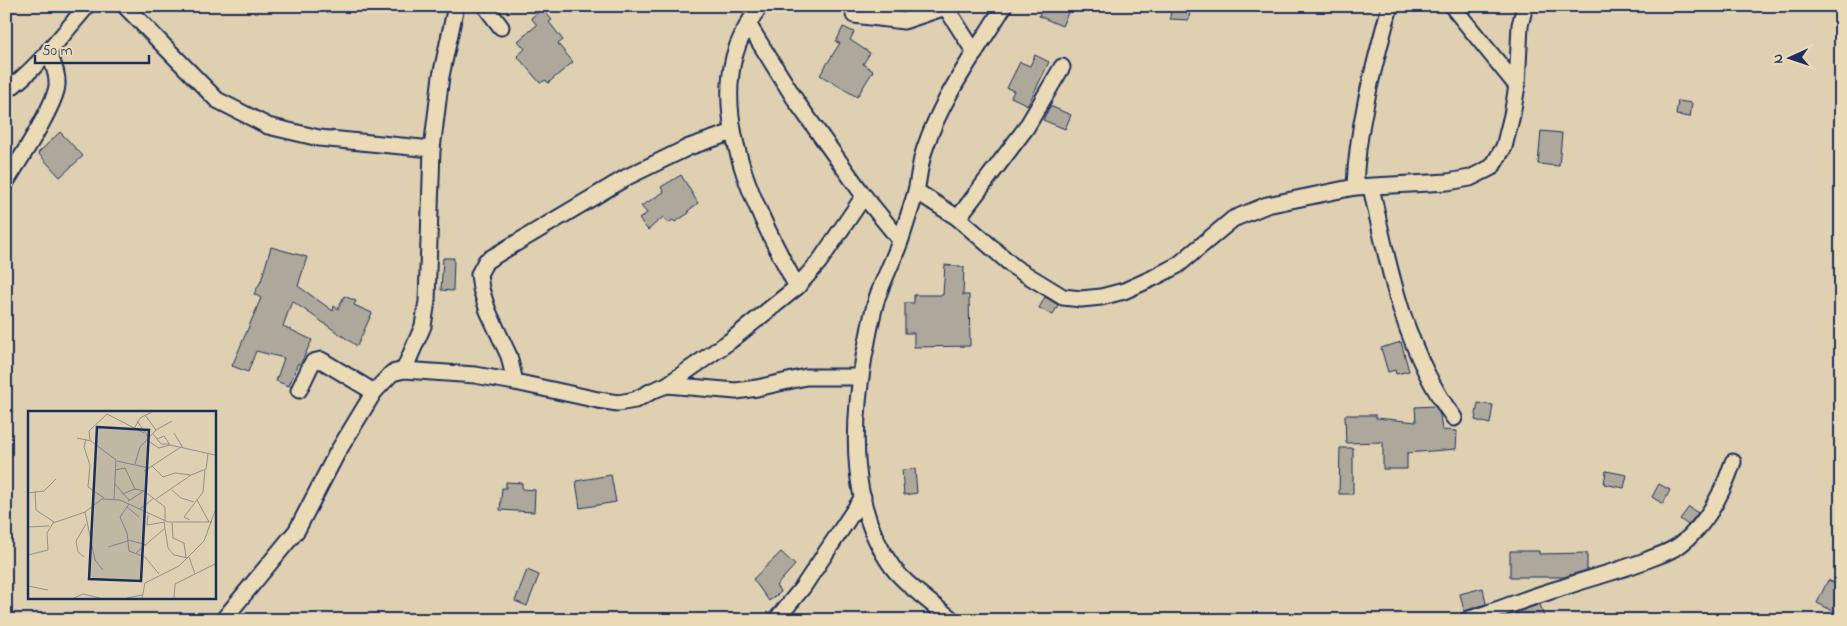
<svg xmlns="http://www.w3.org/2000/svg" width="1847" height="626" viewBox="0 0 1847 626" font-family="'Indie Flower',sans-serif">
<rect width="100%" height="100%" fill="#ded0b1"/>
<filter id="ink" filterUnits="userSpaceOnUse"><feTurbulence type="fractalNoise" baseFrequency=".02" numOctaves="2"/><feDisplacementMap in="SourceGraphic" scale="10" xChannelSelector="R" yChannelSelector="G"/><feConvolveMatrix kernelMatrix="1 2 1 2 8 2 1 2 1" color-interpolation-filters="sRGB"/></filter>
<g filter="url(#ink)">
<g fill="#aea89c" stroke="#1b2f5e">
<path d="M 1043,6 L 1071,6 L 1062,26 L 1039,16 Z"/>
<path d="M 1171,6 L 1190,6 L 1189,20 L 1170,19 Z"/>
<path d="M 542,9 L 552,20 L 549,22 L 563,40 L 558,44 L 573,62 L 548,83 L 546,80 L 540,83 L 517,56 L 525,49 L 518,41 L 537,25 L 531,18 Z"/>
<path d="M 843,27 L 854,32 L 850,40 L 870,53 L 863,64 L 873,71 L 857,97 L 820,75 L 840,43 L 836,42 Z"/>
<path d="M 1035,55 L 1049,62 L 1028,105 L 1011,97 L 1014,91 L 1007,88 L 1020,62 L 1030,66 Z"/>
<path d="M 1678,101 L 1692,103 L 1690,117 L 1676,115 Z"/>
<path d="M 1050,106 L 1071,115 L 1065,129 L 1043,120 Z"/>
<path d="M 1541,131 L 1562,133 L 1559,166 L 1538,164 Z"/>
<path d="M 60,132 L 83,156 L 60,177 L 38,153 Z"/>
<path d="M 681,175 L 698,203 L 688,211 L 689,213 L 675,222 L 673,220 L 668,223 L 663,217 L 648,230 L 639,219 L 647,213 L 641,206 L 664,192 L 661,187 Z"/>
<path d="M 271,247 L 307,257 L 298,286 L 333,311 L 334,306 L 338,309 L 344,296 L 356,301 L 354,305 L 372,313 L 357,346 L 292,301 L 283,326 L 312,340 L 300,365 L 298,363 L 289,386 L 276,381 L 284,358 L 256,351 L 248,372 L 232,366 L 261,298 L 254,294 L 261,281 Z"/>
<path d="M 443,258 L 454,258 L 453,291 L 441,290 Z"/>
<path d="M 945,265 L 964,267 L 963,295 L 969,295 L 970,346 L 914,347 L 914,333 L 905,333 L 905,303 L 914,303 L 914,295 L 943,295 Z"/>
<path d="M 1045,297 L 1058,305 L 1053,315 L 1039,308 Z"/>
<path d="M 1401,342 L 1409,371 L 1396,374 L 1395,370 L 1388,372 L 1381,348 Z"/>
<path d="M 1478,403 L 1493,405 L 1490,424 L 1475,420 Z"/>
<path d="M 1435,406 L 1440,415 L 1442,430 L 1457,431 L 1456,449 L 1407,453 L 1407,469 L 1383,469 L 1383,442 L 1346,443 L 1345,415 L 1376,415 L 1376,418 L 1416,422 L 1415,407 Z"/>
<path d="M 1340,448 L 1353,448 L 1353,494 L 1339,494 Z"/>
<path d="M 915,469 L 917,493 L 904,495 L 902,470 Z"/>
<path d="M 1606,471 L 1627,475 L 1624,488 L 1604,484 Z"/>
<path d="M 611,475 L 616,502 L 580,508 L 576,481 Z"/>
<path d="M 506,482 L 522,483 L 522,489 L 535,490 L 534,512 L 500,510 L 502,488 L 506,488 Z"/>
<path d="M 1659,484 L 1670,490 L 1663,504 L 1652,497 Z"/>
<path d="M 1689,507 L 1698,513 L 1688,525 L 1680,519 Z"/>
<path d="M 1510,551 L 1539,551 L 1539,554 L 1587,553 L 1587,570 L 1564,577 L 1510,577 Z"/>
<path d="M 781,552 L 795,565 L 776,586 L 781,592 L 769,601 L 753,579 Z"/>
<path d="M 527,570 L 539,575 L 527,606 L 515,601 Z"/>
<path d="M 1828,580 L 1841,586 L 1841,615 L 1817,603 Z"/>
<path d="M 1483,588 L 1486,604 L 1464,611 L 1460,594 Z"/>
<path d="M 1540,604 L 1545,620 L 1497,620 L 1529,608 Z"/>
</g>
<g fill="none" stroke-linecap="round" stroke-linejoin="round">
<g stroke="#1b2f5e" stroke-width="19">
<g id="minor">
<path d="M 125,6 L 217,100 L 268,126 L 319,138 L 432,149"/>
<path d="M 485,6 L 501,27"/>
<path d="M 760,6 C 749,21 739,38 734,57 C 715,134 762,221 797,287"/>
<path d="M 945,6 L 975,53"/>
<path d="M 1452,6 L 1517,86"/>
<path d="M 854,15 L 904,21 L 946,7"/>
<path d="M 748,24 L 798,104 L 864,196 L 900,240"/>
<path d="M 6,91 C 37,69 62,35 87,6"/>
<path d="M 6,182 C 18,162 56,105 57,85 C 58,73 52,62 48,51"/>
<path d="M 1355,187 C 1357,126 1374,66 1390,6"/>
<path d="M 1371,187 C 1388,266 1405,352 1454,418"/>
<path d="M 916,191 L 958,218 L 1014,267 L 1063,297 L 1081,299 L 1101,297 L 1124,291 L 1153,278 L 1178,265 L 1233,219 L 1267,205 L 1355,187 L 1448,182 L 1470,178 L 1492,167 L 1504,147 L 1512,115 L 1517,86 L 1520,25 L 1525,6"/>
<path d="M 958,218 L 1026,128 L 1062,67"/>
<path d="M 404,370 L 423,326 L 427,301 L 432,149 L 441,76 L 456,6"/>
<path d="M 515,382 L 509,356 L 488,311 L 481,289 L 479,274 L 486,261 L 627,177 L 689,147 L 733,132"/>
<path d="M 667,385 L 730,341 L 797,287 L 819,262 L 864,196"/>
<path d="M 299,390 L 311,365 L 313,362 L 321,360 L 374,392"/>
<path d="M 223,620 L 297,530 L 337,453 L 374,392 L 392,373 L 404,370 L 475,375 L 515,382 L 598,400 L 618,403 L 635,400 L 654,390 L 667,385 L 736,391 L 757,388 L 806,377 L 861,377"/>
<path d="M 776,620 L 803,587 L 863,497"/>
<path d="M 953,620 C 937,608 905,584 893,568 C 849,508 852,427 864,357 C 868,338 871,317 877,298 C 884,278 894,259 901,239 C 906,223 911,208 916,192 C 919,177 920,162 925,148 C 942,97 976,52 1004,6"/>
<path d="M 1467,620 C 1499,610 1529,597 1561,588 C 1590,578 1619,571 1647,560 C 1659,555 1671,552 1681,544 C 1707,524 1723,492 1733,462"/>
</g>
</g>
<use href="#minor" stroke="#ebdab6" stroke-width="15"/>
</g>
</g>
<g transform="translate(28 411)">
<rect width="188" height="188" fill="#ded0b1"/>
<path fill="none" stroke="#909090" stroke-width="1" d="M 117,4 L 128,19 L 144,10M 109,10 L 121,27M 106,18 L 112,7 L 124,1M 146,22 L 155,37M 125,23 L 133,33 L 141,33M 49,27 L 63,30 L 88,49 L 86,88M 58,28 L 56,36 L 62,54 L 60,76 L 76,87M 129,28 L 136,25 L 142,34 L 187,44M 62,29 L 61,20 L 79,3 L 116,22M 119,29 L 131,37 L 142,34M 89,50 L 121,57M 107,53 L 112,36 L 128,19M 124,55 L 153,36M 87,59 L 97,57 L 107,78M 116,60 L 124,55 L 135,66 L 147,62 L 163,64 L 178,58 L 180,43M 87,73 L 101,89M 144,79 L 153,87 L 166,91M 7,80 L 8,99 L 26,111M 0,82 L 16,80 L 28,68M 94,83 L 107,78 L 116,80 L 137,96 L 137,110M 128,88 L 163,64M 169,89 L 181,111M 100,90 L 116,80M 101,93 L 92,106 L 99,122 L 101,140 L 117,146 L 131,163M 99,96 L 111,106M 112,98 L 126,87M 57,101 L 67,149 L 75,159M 120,104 L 119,114 L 137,111M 162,109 L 156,106 L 175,81 L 177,59M 136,111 L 140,137 L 146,144 L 160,147M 144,112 L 145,127 L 156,132 L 158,146M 0,116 L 21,115M 100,129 L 119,134M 80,136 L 100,130M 108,142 L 136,118M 0,144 L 20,139 L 19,122 L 25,112 L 57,101 L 74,88 L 92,89 L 140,111 L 184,111M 56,146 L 50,141 L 48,130 L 58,113M 161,146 L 167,163M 0,175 L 20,179M 46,187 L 55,183 L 72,187M 99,187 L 114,184M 114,187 L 117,172 L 151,155 L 176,130 L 187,100M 146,187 L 147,173 L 187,153"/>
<path fill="#1b2f5e" fill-opacity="0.15" stroke="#1b2f5e" stroke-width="2.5" d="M 69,16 L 121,19 L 113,170 L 61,168 Z"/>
<rect width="188" height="188" fill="none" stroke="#1b2f5e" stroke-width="2.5"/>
</g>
<rect width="1847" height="626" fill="none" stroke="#ebdab6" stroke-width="25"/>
<rect x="12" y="12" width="1822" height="601" fill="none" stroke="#1b2f5e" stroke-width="2" filter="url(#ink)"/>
<g transform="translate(1790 58) rotate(267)" stroke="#ebdab6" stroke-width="4" paint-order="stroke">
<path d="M0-4L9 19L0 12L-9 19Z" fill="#1b2f5e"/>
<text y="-8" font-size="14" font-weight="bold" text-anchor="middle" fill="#1b2f5e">N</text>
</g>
<path d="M35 55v8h114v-8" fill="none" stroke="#1b2f5e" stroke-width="2.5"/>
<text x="42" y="55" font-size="15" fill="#1b2f5e" stroke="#ebdab6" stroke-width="4" paint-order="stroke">50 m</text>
</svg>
